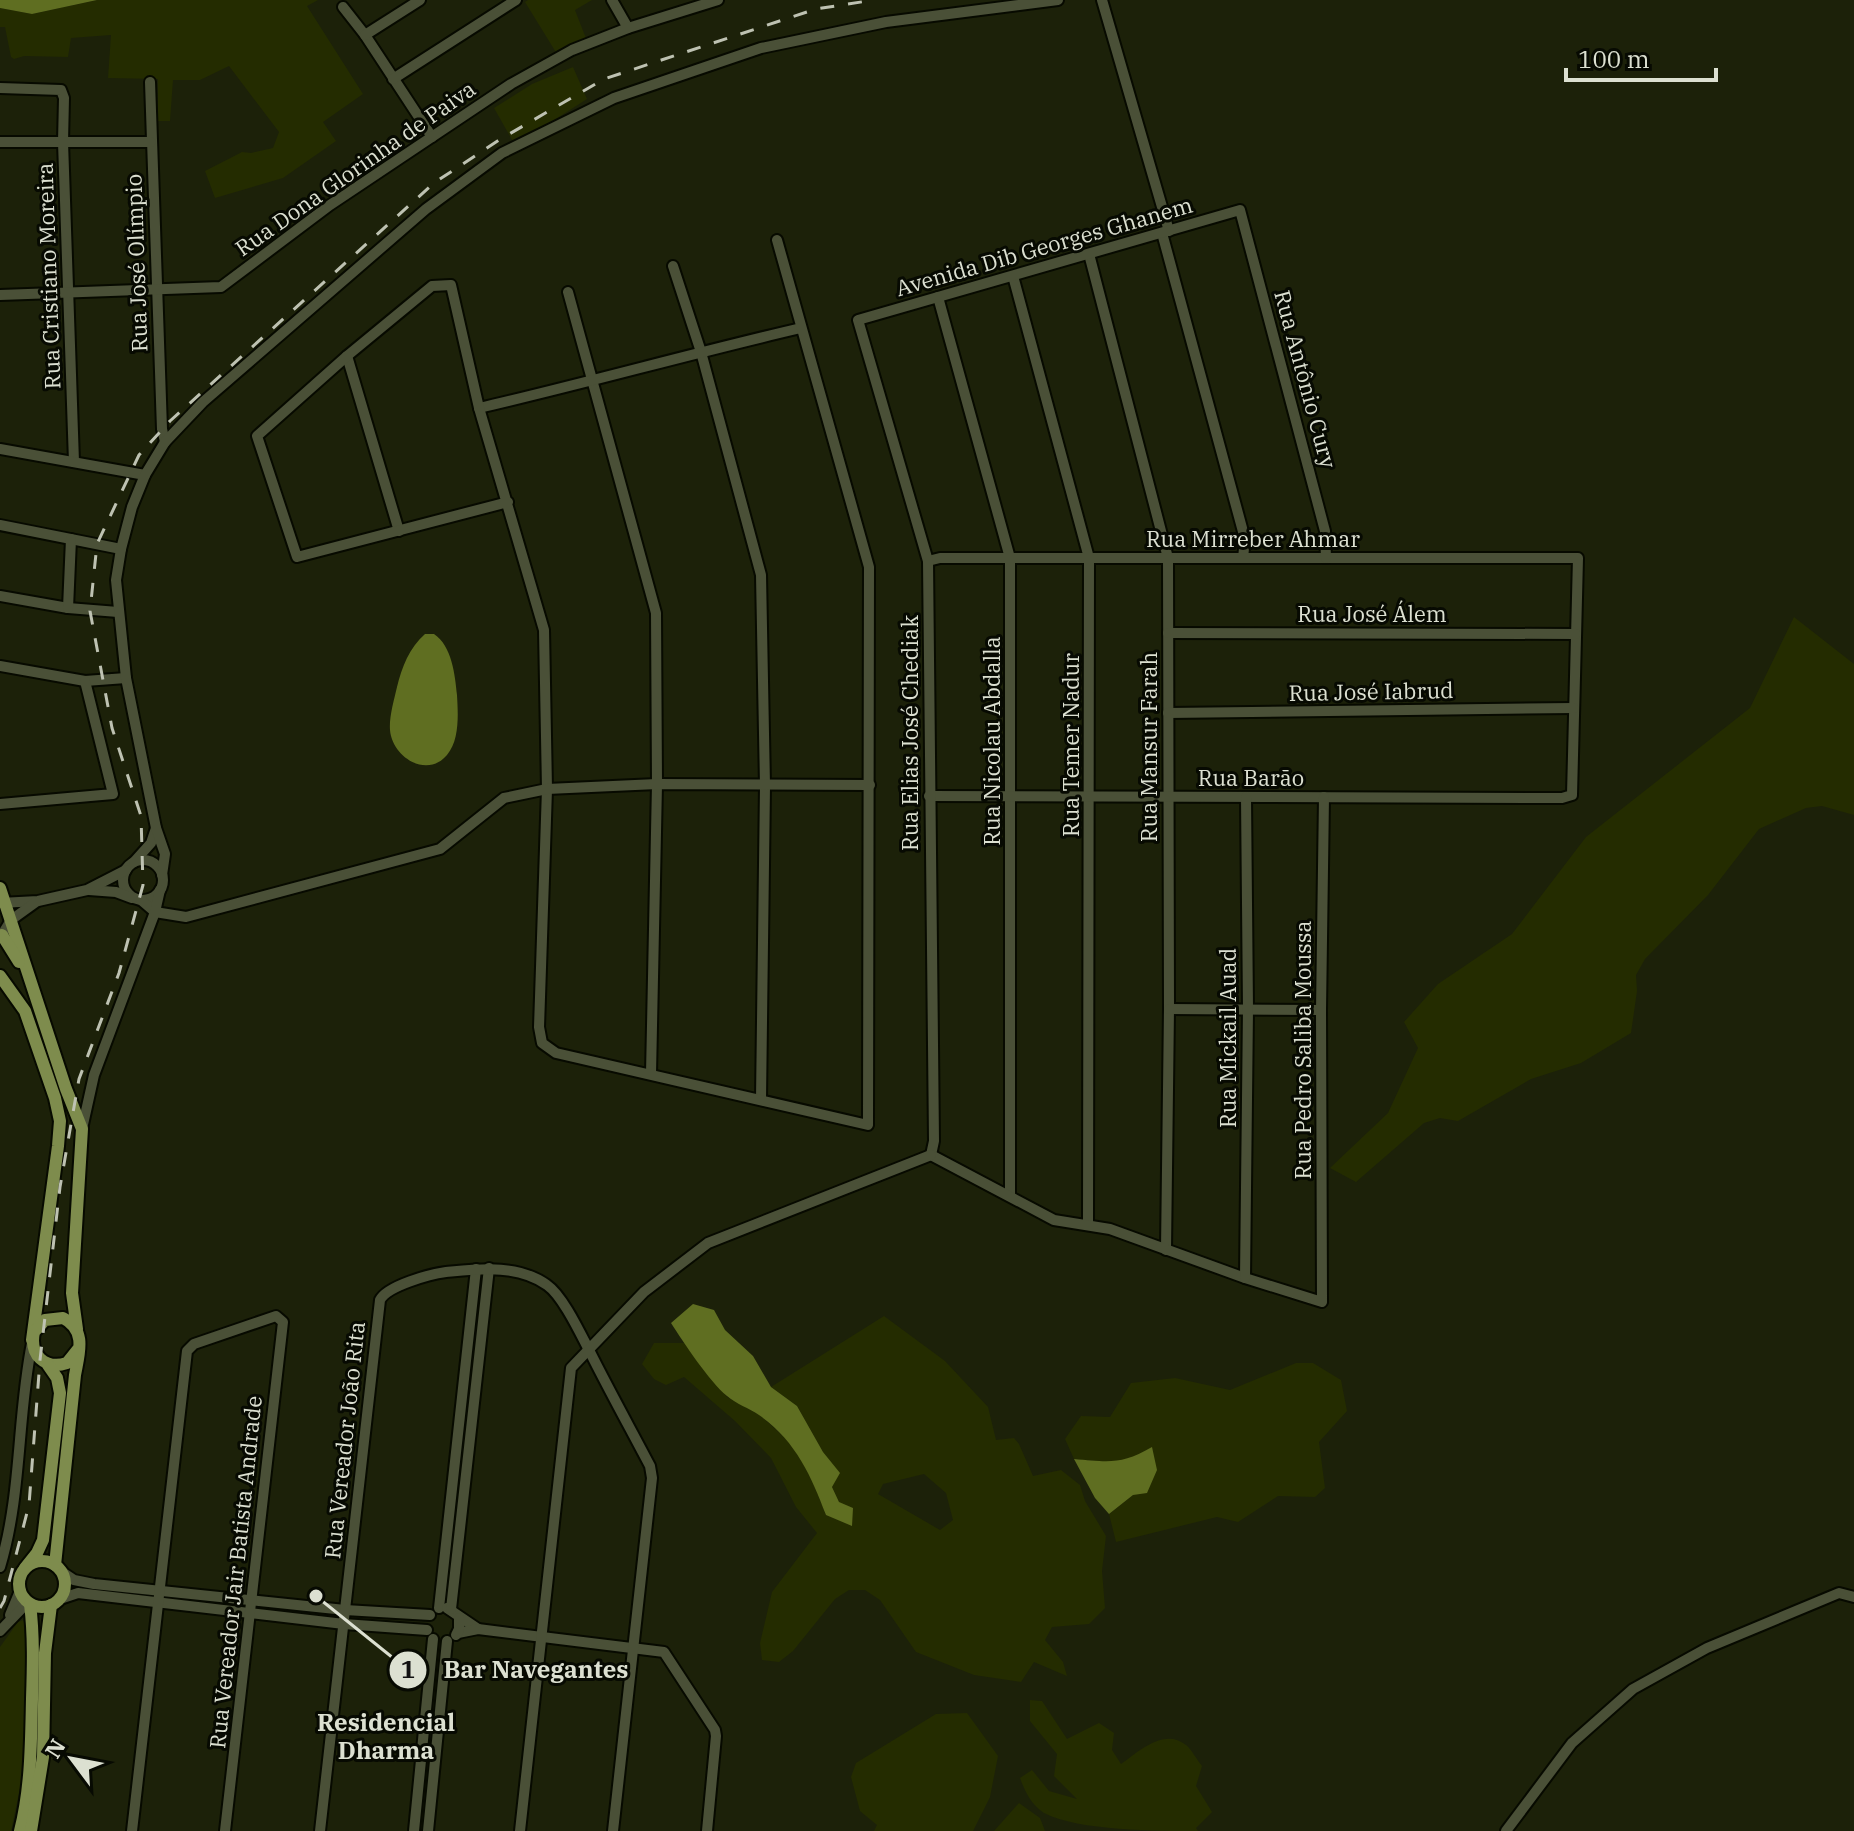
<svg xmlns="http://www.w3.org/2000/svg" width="1854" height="1831" viewBox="0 0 1854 1831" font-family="'IBM Plex Serif',serif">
<rect width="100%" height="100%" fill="#1c2109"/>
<g fill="#242c00" fill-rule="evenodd">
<path d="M 97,0 L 318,0 L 307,6 L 363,94 L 323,122 L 336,141 L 283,178 L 215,198 L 205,171 L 242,152 L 251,153 L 273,148 L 279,132 L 229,66 L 200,80 L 173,80 L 170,121 L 158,121 L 158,79 L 108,78 L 111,35 L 71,38 L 68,57 L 24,56 L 14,59 L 11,57 L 5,27 L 0,27 L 0,8 L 32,14 Z"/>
<path d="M 528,0 L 592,0 L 575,10 L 587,41 L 557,54 L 525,2 Z"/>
<path d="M 573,67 L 587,99 L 515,145 L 494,108 L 532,84 Z"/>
<path d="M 1794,617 L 1854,664 L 1854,815 L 1822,806 L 1806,808 L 1759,829 L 1708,895 L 1645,959 L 1636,975 L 1637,991 L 1631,1033 L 1581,1063 L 1531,1079 L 1458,1121 L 1440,1118 L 1424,1123 L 1356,1182 L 1330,1168 L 1388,1113 L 1418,1048 L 1404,1022 L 1438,984 L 1512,934 L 1586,837 L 1750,708 Z"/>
<path d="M 884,1316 L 945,1361 L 988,1407 L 996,1440 L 1014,1438 L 1019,1444 L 1033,1476 L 1061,1470 L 1080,1485 L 1085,1501 L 1106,1536 L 1102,1571 L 1105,1608 L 1089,1624 L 1052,1627 L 1045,1640 L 1063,1662 L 1067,1676 L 1034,1662 L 1021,1682 L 974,1675 L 916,1652 L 880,1600 L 865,1590 L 849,1590 L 835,1599 L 793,1651 L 779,1662 L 762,1660 L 760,1643 L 772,1592 L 817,1533 L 796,1507 L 771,1458 L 735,1421 L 684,1377 L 666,1385 L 654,1379 L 642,1364 L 654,1343 L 685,1343 L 727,1397 L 760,1415 L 794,1446 L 812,1477 L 826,1515 L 839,1502 L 832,1487 L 839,1473 L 823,1452 L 797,1406 L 771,1387 ZM 924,1474 L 946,1493 L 953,1520 L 940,1530 L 878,1494 L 883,1484 Z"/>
<path d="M 1296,1363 L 1313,1363 L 1341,1380 L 1347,1411 L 1319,1442 L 1325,1488 L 1315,1497 L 1278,1496 L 1238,1522 L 1217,1517 L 1116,1542 L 1109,1514 L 1133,1495 L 1152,1448 L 1130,1460 L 1110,1462 L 1074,1459 L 1065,1439 L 1081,1416 L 1110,1417 L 1131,1383 L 1175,1378 L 1230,1390 Z"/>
<path d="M 23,1620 L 29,1631 L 24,1769 L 11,1831 L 0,1831 L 0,1647 L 18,1622 Z"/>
<path d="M 1030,1700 L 1042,1701 L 1067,1739 L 1099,1723 L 1114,1733 L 1112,1750 L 1121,1764 C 1138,1752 1164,1727 1186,1745 C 1192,1750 1197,1760 1202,1766 L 1196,1786 L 1212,1812 L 1196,1828 L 1198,1831 C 1157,1831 1079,1831 1044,1813 C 1031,1804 1025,1792 1020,1778 L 1032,1770 L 1049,1791 L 1077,1799 L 1054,1776 L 1057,1754 L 1030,1721 Z"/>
<path d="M 967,1713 L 998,1756 L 990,1797 L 973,1831 L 874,1831 L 877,1825 L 860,1811 L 851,1777 L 856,1763 L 936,1714 Z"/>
<path d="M 1019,1803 L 1040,1818 L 1045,1831 L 994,1831 Z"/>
</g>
<g fill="#5f6e21">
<path d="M 0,0 L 97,0 L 32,14 L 0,8 Z"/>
<path d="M 425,634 L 434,634 C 452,646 455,675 457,695 C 458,713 460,740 447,755 C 427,779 392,757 390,730 C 389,717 394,700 397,687 C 402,667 409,648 425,634 Z"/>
<path d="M 693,1304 L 714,1310 L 725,1330 L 753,1356 L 771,1387 L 797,1406 L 823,1452 L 840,1473 L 832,1487 L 839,1502 L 853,1508 L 852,1526 L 826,1515 C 811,1475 795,1440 759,1415 C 749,1408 736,1404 727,1396 C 709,1381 684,1343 671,1323 Z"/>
<path d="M 1152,1447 L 1157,1470 L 1147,1493 L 1133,1495 L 1109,1514 L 1095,1498 L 1074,1459 C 1109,1462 1121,1465 1152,1447 Z"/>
</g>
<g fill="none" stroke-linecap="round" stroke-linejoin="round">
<g stroke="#070a00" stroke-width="14">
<g id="minor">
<path d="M 612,0 L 628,28"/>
<path d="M 1102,0 L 1169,231"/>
<path d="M 343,7 L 365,35 L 432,137"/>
<path d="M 365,35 L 420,0"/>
<path d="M 393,79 L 516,0"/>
<path d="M 150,82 L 162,429 L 165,442"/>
<path d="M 0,88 L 61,90 L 64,98 L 63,142 L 74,462"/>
<path d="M 0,142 L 151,142"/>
<path d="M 1162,233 L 1245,539 L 1243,558"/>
<path d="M 1089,254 L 1168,558 L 1169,1009 L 1166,1250"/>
<path d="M 673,266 L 701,352 L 761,575 L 765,786 L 761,1099"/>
<path d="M 1013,276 L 1089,558 L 1088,1224"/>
<path d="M 568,292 L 656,613 L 657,784 L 651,1074"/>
<path d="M 0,295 L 221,287 L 330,205 L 511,84 L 572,50 L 628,28 L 718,0"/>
<path d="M 938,297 L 1010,558 L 1010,1195"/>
<path d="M 347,356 L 399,531"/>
<path d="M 479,408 C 587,383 693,353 801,328"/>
<path d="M 0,449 L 145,475"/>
<path d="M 508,502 L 297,557 L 257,436 L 347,356 L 432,286 L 451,285 L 479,408 L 544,630 L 547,789 L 539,1027 L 542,1043 L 556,1053 L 868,1125 L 869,567 L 777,240"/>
<path d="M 0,525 L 121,549"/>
<path d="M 928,561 L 940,558 L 1578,558 L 1572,795 L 1562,798 L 929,796"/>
<path d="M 0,596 L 68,608 L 118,612"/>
<path d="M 68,608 L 71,539"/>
<path d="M 1168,633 L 1576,634"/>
<path d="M 0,666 L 85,681 L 126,678"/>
<path d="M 1168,713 L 1574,708"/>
<path d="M 0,804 L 113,794 L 85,681"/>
<circle cx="143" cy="880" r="20"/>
<path d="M 134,862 L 151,843 L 156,828"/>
<path d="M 162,875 L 165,854 L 156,828 L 126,678 L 116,580 L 121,549 L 132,507 L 145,475 L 165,442 L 203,402 L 426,209 L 502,153 L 614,98 L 761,48 L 886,22 L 1058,0"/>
<path d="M 89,890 L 116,892 L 132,898"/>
<path d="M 141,900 L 155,912 L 186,917 L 440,849 L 504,798 L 547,789 L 657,784 L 870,785"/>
<path d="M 0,903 L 38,901 L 87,890 L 126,870"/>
<path d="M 2,935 L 11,920 L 36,902"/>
<path d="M 1169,1009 L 1321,1010"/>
<path d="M 82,1129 L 94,1075 L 155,912 L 160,890"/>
<path d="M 931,1155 L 934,1141 L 928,561 L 858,320 L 1240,210 L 1325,531 L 1326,558"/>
<path d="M 931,1155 L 1054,1220 L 1110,1229 L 1245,1278 L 1322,1302 L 1321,1010 L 1324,797"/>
<path d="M 1245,1278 L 1248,1009 L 1246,797"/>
<path d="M 0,1567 C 22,1494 17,1417 32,1343"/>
<path d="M 62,1572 L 74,1580 L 94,1584 L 345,1610 L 430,1615"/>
<path d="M 60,1599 L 78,1593 L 344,1624 L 427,1630"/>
<path d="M 439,1608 L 476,1269"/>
<path d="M 447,1608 L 478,1629"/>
<path d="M 451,1609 L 489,1268"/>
<path d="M 10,1615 L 20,1591"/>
<path d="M 0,1631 L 28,1602"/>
<path d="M 458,1633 L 478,1629 L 664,1652 L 715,1730 L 716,1736 L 707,1831"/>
<path d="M 456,1635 L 459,1629 L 459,1618"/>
<path d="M 132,1831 L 187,1351 L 194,1344 L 276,1316 L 283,1322 L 225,1831"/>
<path d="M 320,1831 L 380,1300 C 387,1286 430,1274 446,1272 C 479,1269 518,1264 547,1285 C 563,1296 581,1335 590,1352 C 609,1390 630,1428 650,1466 L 652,1478 L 613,1831"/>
<path d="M 414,1831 L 433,1639"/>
<path d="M 428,1831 L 447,1641"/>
<path d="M 520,1831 L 571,1368 L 644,1292 L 708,1243 L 931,1155"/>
<path d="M 1506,1831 L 1572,1743 L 1633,1689 L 1707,1648 L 1839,1593 L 1854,1597"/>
</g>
</g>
<g stroke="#070a00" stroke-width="16">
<g id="major">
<path d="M 0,888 L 66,1089 L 82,1129 L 72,1293 L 77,1329"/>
<path d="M 2,935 L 19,962"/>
<path d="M 0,976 L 25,1011 L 55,1098 L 60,1121 L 58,1146 L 32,1340"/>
<circle cx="42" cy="1584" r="23"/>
<path d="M 55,1565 L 75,1375 C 79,1353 87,1330 63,1318 L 45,1320 L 34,1332 C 29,1355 45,1370 67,1363 L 79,1348"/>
<path d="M 25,1568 L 37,1553 L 43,1540 L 60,1393 L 57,1378 L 48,1365"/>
<path d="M 20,1831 C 31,1788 31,1744 32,1699 C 33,1668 34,1636 30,1604"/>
<path d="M 31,1831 L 43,1757 L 45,1653 L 51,1605"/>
</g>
</g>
<use href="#minor" stroke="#4a5037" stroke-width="10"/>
<use href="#major" stroke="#7e8c4d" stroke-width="12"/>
<path stroke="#bec2b2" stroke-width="3" stroke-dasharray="14 14" stroke-linecap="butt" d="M 0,1608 L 4,1601 L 29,1505 L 40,1360 L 60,1187 L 74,1107 L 79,1079 L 119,973 L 143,885 L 141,816 L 112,728 L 90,611 L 97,544 L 139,455 L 170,421 L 434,183 L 499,140 L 604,79 L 816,9 L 874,0"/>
</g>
<g text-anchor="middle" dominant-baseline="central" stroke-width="6" stroke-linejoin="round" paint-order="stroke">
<g font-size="22" fill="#dce0d1" stroke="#070a02">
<text transform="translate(355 168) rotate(-35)">Rua Dona Glorinha de Paiva</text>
<text transform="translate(1044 246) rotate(-16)">Avenida Dib Georges Ghanem</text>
<text transform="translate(136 263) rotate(-92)">Rua José Olímpio</text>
<text transform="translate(48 276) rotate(-92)">Rua Cristiano Moreira</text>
<text transform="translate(1306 379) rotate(75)">Rua Antônio Cury</text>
<text x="1253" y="538">Rua Mirreber Ahmar</text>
<text x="1372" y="613">Rua José Álem</text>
<text transform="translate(1371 691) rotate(-1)">Rua José Iabrud</text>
<text transform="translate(909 733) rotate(-90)">Rua Elias José Chediak</text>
<text transform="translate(991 741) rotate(-90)">Rua Nicolau Abdalla</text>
<text transform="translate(1070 745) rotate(-90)">Rua Temer Nadur</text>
<text transform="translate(1148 747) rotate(-90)">Rua Mansur Farah</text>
<text x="1251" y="777">Rua Barão</text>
<text transform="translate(1227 1038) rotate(-90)">Rua Mickail Auad</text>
<text transform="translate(1302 1050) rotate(-90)">Rua Pedro Saliba Moussa</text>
<text transform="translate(344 1440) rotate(-84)">Rua Vereador João Rita</text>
<text transform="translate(235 1572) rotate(-84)">Rua Vereador Jair Batista Andrade</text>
</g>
<g font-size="24" font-weight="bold" fill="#dce0d1" stroke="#070a02">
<text x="386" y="1722">Residencial<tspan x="386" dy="28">Dharma</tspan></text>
</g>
</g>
<path fill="none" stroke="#dce0d1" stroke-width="3" d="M316 1596L408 1670"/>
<g fill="#dce0d1" stroke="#070a02" stroke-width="3">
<circle cx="316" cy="1596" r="8"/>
<circle cx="408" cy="1670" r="20"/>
</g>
<g font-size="24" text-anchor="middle" font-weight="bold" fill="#111">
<text x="408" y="1678">1</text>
</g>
<g font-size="24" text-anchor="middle" font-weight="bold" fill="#dce0d1" stroke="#070a02" stroke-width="6" stroke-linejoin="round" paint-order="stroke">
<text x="536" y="1678">Bar Navegantes</text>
</g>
<g transform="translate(72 1759) rotate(302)" stroke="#070a02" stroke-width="6" paint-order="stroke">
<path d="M0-6L14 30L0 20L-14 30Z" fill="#dce0d1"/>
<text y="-12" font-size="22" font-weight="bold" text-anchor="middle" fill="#dce0d1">N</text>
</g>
<path d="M1566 68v12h150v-12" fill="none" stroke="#dce0d1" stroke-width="4"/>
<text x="1578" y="68" font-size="24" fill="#dce0d1" stroke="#070a02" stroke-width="6" paint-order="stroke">100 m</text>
</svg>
